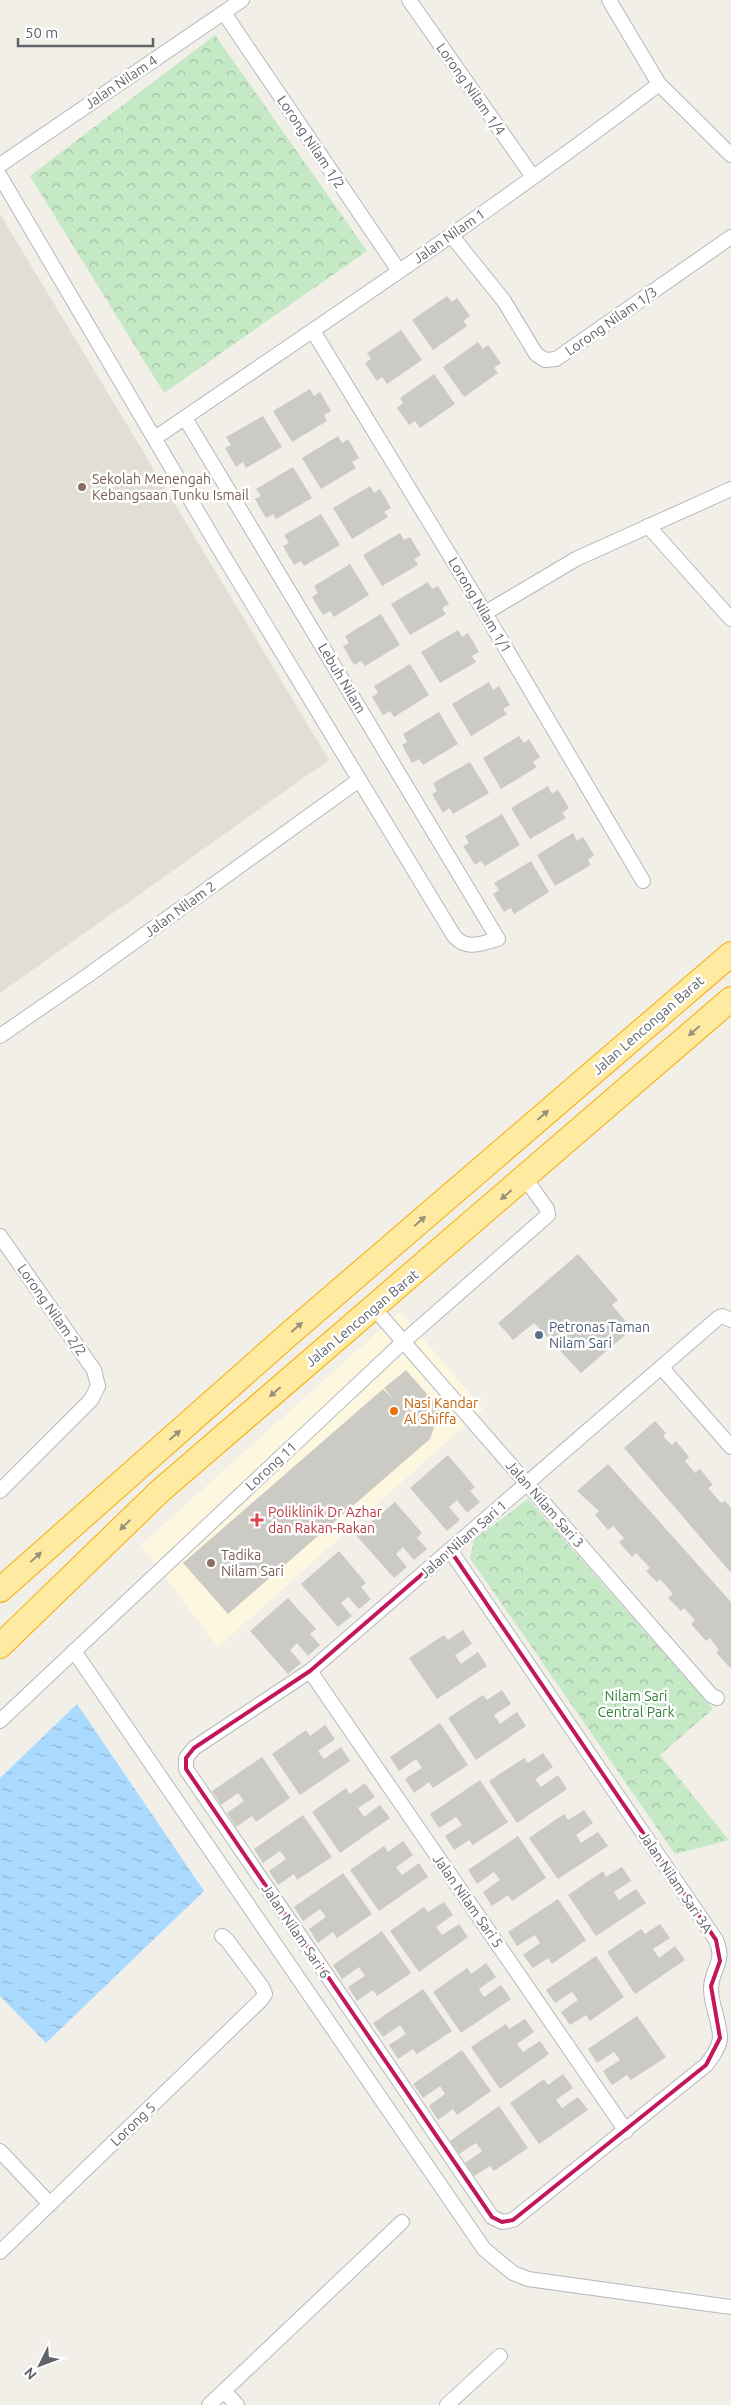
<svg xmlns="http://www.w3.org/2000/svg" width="731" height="2405" viewBox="0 0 731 2405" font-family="Ubuntu,sans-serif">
<defs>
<pattern id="forest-crowns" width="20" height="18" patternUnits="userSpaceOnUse" patternTransform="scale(1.25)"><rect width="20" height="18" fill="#c5e8c5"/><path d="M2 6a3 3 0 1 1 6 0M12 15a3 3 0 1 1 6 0" fill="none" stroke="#a3c0a4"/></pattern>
<pattern id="water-ripples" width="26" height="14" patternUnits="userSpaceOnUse" patternTransform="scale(1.25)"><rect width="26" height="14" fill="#aadaff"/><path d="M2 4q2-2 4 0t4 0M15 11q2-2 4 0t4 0" fill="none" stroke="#8eb4d2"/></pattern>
</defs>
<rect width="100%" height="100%" fill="#f1efe8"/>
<path fill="#fef7e0" d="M 400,1312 L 483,1409 L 218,1647 L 141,1545 Z"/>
<path fill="#e1ded6" d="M 0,214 L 329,760 L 0,993 Z"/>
<g fill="url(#forest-crowns)">
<path d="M 215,35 L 367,251 L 164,393 L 30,176 Z"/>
<path d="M 528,1499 L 713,1709 L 660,1755 L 729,1840 L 675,1854 L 470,1558 L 474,1540 Z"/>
</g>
<path fill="url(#water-ripples)" d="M 77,1704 L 204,1891 L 46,2043 L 0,1996 L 0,1778 Z"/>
<g fill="#cccac5">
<path d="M 447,296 L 452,302 L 457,298 L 470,316 L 463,321 L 467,326 L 433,350 L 412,320 Z"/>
<path d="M 401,330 L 422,360 L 387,384 L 382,377 L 377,381 L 365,363 L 371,359 L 367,353 Z"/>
<path d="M 478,342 L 483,349 L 488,345 L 501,363 L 494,368 L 498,373 L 464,397 L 443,367 Z"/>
<path d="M 434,374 L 455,404 L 420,428 L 415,421 L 409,425 L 397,408 L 403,403 L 400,398 Z"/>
<path d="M 310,389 L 314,396 L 320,392 L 331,411 L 324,415 L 327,421 L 292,442 L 273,411 Z"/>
<path d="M 263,416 L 282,447 L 246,468 L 243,462 L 236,467 L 225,448 L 231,445 L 226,437 Z"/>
<path d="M 338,436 L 342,443 L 348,439 L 359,458 L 352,462 L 356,468 L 321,489 L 302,458 Z"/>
<path d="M 293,467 L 312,498 L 276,519 L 273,514 L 266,518 L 255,499 L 261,496 L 256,489 Z"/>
<path d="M 370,486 L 374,493 L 380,489 L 391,508 L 384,512 L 388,517 L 352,539 L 333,508 Z"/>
<path d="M 321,514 L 340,545 L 304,566 L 301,561 L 294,565 L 283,546 L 289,543 L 284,535 Z"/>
<path d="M 400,533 L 404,540 L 410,537 L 421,555 L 414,559 L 418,565 L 382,586 L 363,555 Z"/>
<path d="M 350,564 L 369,595 L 334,617 L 330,611 L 323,615 L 312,597 L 318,593 L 314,586 Z"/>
<path d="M 428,582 L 432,589 L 438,586 L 449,604 L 442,608 L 446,614 L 410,635 L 391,604 Z"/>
<path d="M 381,614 L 400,645 L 365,666 L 361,661 L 354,665 L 343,646 L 349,643 L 345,636 Z"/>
<path d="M 458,630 L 462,637 L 468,633 L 479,652 L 472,656 L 476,662 L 440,683 L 421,652 Z"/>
<path d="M 410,664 L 429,695 L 394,717 L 390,711 L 383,715 L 372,697 L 378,693 L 374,686 Z"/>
<path d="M 489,682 L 493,690 L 499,686 L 510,705 L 503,709 L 507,714 L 471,736 L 452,704 Z"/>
<path d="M 439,712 L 458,744 L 423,765 L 419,759 L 412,763 L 402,745 L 407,742 L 403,734 Z"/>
<path d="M 519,736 L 524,743 L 529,739 L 540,757 L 533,762 L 537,767 L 501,789 L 483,758 Z"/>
<path d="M 470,762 L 489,793 L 453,814 L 449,808 L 443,813 L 432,794 L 437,791 L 433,783 Z"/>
<path d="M 548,786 L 552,794 L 558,790 L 569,808 L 562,813 L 566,818 L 530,839 L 511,808 Z"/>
<path d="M 502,814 L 520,845 L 485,866 L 481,861 L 475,865 L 463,846 L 469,843 L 465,836 Z"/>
<path d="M 573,833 L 577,841 L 583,837 L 594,855 L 588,860 L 591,865 L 555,886 L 537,855 Z"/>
<path d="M 531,861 L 549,892 L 514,914 L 511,908 L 504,912 L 493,894 L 499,890 L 494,883 Z"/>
<path d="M 578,1254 L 618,1300 L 612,1305 L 632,1329 L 581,1373 L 534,1323 L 513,1340 L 498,1323 Z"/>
<path d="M 406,1370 L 440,1409 L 430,1439 L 228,1614 L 183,1563 L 383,1389 L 395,1401 L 384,1388 Z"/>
<path d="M 655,1421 L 666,1433 L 663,1436 L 672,1445 L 676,1441 L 689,1457 L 685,1461 L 695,1473 L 700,1469 L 713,1485 L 708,1488 L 721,1503 L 725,1501 L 731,1508 L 731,1573 L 624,1448 Z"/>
<path d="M 448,1455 L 475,1487 L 470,1491 L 480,1502 L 467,1513 L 457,1500 L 449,1507 L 460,1520 L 447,1531 L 410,1488 Z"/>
<path d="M 608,1464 L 731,1602 L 731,1669 L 716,1652 L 719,1650 L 710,1638 L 706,1641 L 691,1624 L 695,1620 L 684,1608 L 681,1611 L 668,1598 L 673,1594 L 660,1579 L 657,1582 L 646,1571 L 650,1568 L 636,1553 L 632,1557 L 619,1542 L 624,1538 L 613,1526 L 608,1530 L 595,1515 L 599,1511 L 577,1491 Z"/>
<path d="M 395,1502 L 422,1533 L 417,1538 L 427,1549 L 414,1560 L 403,1547 L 396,1554 L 407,1567 L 394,1578 L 356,1535 Z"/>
<path d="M 339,1551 L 366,1583 L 361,1587 L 371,1599 L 359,1609 L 348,1597 L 341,1603 L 352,1616 L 338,1627 L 301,1584 Z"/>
<path d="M 288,1598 L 316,1629 L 310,1634 L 320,1645 L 308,1656 L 297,1643 L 290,1650 L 301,1663 L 288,1674 L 250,1631 Z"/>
<path d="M 463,1630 L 472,1644 L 455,1655 L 461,1664 L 478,1652 L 487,1666 L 437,1699 L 409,1658 L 444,1635 L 448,1640 Z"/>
<path d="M 502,1690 L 511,1704 L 494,1715 L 500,1724 L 517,1712 L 526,1726 L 476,1760 L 448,1718 L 483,1695 L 487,1700 Z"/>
<path d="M 440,1723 L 468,1765 L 433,1788 L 429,1782 L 414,1793 L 405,1779 L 422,1768 L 416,1759 L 399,1771 L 390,1757 Z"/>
<path d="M 325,1725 L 335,1739 L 318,1751 L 324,1759 L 341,1747 L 350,1761 L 300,1795 L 272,1754 L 306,1730 L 310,1736 Z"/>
<path d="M 543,1753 L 553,1767 L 535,1779 L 541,1787 L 558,1775 L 567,1789 L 517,1823 L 489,1781 L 524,1758 L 528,1763 Z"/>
<path d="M 262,1757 L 290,1798 L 256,1822 L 252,1816 L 236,1827 L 227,1813 L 244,1801 L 238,1793 L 221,1805 L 212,1791 Z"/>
<path d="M 480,1780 L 508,1822 L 473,1845 L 469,1840 L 454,1850 L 445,1836 L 462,1825 L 456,1817 L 439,1828 L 430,1814 Z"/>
<path d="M 365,1783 L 375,1797 L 358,1808 L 364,1817 L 380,1805 L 390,1818 L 340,1853 L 312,1812 L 346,1788 L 350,1794 Z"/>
<path d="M 584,1810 L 593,1823 L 576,1835 L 581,1843 L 598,1832 L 608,1846 L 558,1879 L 529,1838 L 564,1814 L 568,1820 Z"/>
<path d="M 303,1815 L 332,1857 L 297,1880 L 294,1874 L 278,1885 L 269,1871 L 286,1859 L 280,1851 L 263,1863 L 254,1849 Z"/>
<path d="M 518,1836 L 546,1878 L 512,1901 L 508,1895 L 492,1906 L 483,1892 L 500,1880 L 494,1872 L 477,1884 L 468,1870 Z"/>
<path d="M 403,1841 L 413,1855 L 396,1867 L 402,1875 L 419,1863 L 428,1877 L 379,1911 L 350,1870 L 384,1846 L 388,1852 Z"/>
<path d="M 622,1867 L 631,1881 L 614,1892 L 619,1900 L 636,1889 L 646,1903 L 596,1936 L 568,1895 L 603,1871 L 606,1877 Z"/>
<path d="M 343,1873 L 372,1914 L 337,1938 L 333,1932 L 318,1943 L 309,1929 L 326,1917 L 320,1909 L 303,1921 L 294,1907 Z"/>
<path d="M 558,1899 L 586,1940 L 552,1964 L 548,1958 L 533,1968 L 523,1955 L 540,1943 L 535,1935 L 517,1946 L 508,1932 Z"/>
<path d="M 444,1902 L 453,1915 L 436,1927 L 442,1935 L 459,1924 L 468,1937 L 419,1972 L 390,1931 L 424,1907 L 428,1912 Z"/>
<path d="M 660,1924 L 670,1938 L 653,1949 L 659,1958 L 675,1946 L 685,1960 L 635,1994 L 607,1952 L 641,1929 L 645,1934 Z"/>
<path d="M 382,1931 L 411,1973 L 377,1996 L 373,1990 L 357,2001 L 348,1987 L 365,1976 L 359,1967 L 342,1979 L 333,1965 Z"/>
<path d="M 596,1956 L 624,1997 L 590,2021 L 586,2015 L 570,2025 L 561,2012 L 578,2000 L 572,1992 L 555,2003 L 546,1990 Z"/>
<path d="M 486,1963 L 496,1977 L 479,1989 L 484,1997 L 501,1985 L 511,1999 L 461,2033 L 433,1992 L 467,1968 L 471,1974 Z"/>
<path d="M 423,1989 L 452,2031 L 417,2054 L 413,2049 L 398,2059 L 389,2045 L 406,2034 L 400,2025 L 383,2037 L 373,2023 Z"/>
<path d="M 637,2016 L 666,2057 L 631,2080 L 627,2075 L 612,2085 L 603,2071 L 620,2060 L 614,2052 L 597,2063 L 588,2049 Z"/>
<path d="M 525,2019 L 534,2032 L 517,2044 L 523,2052 L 540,2041 L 549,2054 L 500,2089 L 471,2047 L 506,2024 L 509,2029 Z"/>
<path d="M 462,2050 L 491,2091 L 457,2115 L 453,2109 L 438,2120 L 429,2106 L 445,2094 L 440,2086 L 423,2098 L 413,2084 Z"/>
<path d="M 563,2074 L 573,2088 L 556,2100 L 562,2108 L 578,2097 L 588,2110 L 539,2144 L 510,2103 L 544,2079 L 548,2085 Z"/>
<path d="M 499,2106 L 528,2148 L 494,2171 L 490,2166 L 474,2176 L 465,2163 L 482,2151 L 476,2143 L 459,2154 L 450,2141 Z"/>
</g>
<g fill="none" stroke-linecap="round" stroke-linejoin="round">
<g stroke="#b5b8bc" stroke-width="16">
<g id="minor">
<path d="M 409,0 L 533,177"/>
<path d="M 609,0 L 659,84 L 731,155"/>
<path d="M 224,13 L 399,271"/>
<path d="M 0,165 L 242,0"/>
<path d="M 0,176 L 220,550 L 454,936 C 467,951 482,943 498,939 L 185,418"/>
<path d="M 451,235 L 504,301 L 536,354 L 545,360 L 556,359 L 731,237"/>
<path d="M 313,331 L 485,613 L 643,881"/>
<path d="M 155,438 C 324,322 496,209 659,84"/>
<path d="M 648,526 L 731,619"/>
<path d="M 485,613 L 576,559 L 731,489"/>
<path d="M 0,1036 L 87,976 L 359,780"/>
<path d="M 0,1236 L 94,1370 L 98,1386 L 91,1400 L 0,1491"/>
<path d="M 374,1308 L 712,1696 L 717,1698"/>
<path d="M 662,1368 L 731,1447"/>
<path d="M 450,1550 L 716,1940 C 726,1962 711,1969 711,1989 C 711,2005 720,2022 720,2038 C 719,2049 712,2057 706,2065 L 513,2220 L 502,2222 L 492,2217 L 186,1769 L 186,1758 L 194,1748 L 310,1671 L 718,1318 L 722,1316 L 731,1320"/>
<path d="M 74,1651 L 484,2249 L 513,2273 L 528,2279 L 731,2307"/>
<path d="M 310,1671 L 626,2131"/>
<path d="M 0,1721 L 403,1342 L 548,1215 L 547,1209 L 525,1178"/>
<path d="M 0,2151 L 50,2204"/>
<path d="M 0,2252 L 261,2000 L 265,1994 L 262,1987 L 227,1940 L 222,1936"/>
<path d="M 224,2391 L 237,2405"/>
<path d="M 209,2405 L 402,2222"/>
<path d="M 447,2405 L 500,2356"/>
</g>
</g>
<g stroke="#f9ab00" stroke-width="26">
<g id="trunk">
<path d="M 0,1590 L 288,1335 L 731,954"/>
<path d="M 0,1646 L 160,1491 L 731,999"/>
</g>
</g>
<use href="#minor" stroke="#fff" stroke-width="14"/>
<use href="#trunk" stroke="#feeaa1" stroke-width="24"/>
</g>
<defs><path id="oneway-solid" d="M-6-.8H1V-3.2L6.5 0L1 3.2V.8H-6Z" transform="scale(1.25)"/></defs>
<g fill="#97927c">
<use href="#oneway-solid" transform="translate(694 1031) rotate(139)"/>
<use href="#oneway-solid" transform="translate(543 1115) rotate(-41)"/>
<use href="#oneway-solid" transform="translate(506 1195) rotate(139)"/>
<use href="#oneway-solid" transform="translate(420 1221) rotate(-41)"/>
<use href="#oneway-solid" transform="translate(297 1327) rotate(-41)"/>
<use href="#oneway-solid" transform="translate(275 1392) rotate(139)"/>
<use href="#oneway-solid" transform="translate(175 1435) rotate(-41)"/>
<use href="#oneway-solid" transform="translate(125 1525) rotate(136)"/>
<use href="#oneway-solid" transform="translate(36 1557) rotate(-42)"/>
</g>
<path fill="none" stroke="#c2185b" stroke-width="4" stroke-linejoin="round" d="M 450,1550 L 716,1940 L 720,1961 L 711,1986 L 720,2038 L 706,2065 L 513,2220 L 502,2222 L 492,2217 L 186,1769 L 186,1758 L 194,1748 L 310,1671 Z"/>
<g fill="#8d6e63" stroke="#fff" stroke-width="2">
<circle cx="82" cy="487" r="5"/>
<circle cx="211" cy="1563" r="5"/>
</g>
<circle fill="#5c6f8a" stroke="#fff" stroke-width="2" cx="539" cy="1335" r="5"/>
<circle fill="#e8710a" stroke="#fff" stroke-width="2" cx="394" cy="1411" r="5"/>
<path fill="#e0444e" stroke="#fff" stroke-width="2" d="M254.5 1512.5h5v5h5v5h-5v5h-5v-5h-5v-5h5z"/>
<g text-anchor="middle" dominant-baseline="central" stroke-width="5" stroke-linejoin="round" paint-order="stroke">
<g font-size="14" fill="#5f6368" stroke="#fff">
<text transform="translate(121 82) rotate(-34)">Jalan Nilam 4</text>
<text transform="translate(471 89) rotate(55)">Lorong Nilam 1/4</text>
<text transform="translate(311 142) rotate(56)">Lorong Nilam 1/2</text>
<text transform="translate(449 236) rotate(-35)">Jalan Nilam 1</text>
<text transform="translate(611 321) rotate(-35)">Lorong Nilam 1/3</text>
<text transform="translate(480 605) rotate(59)">Lorong Nilam 1/1</text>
<text transform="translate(342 678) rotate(59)">Lebuh Nilam</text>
<text transform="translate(180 909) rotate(-36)">Jalan Nilam 2</text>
<text transform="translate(648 1025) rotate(-41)">Jalan Lencongan Barat</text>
<text transform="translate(52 1310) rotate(55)">Lorong Nilam 2/2</text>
<text transform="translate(362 1318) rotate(-40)">Jalan Lencongan Barat</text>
<text transform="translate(271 1466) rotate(-43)">Lorong 11</text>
<text transform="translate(545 1504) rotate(49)">Jalan Nilam Sari 3</text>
<text transform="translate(463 1539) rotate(-41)">Jalan Nilam Sari 1</text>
<text transform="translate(676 1882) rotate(56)">Jalan Nilam Sari 3A</text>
<text transform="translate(468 1901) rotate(55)">Jalan Nilam Sari 5</text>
<text transform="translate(296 1931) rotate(56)">Jalan Nilam Sari 6</text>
<text transform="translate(133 2124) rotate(-44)">Lorong 5</text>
</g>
<g font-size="14" fill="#785e54" stroke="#fff" text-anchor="start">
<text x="92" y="479">Sekolah Menengah<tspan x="92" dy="16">Kebangsaan Tunku Ismail</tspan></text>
<text x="221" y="1555">Tadika<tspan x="221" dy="16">Nilam Sari</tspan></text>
</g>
<g font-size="14" fill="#4e5e75" stroke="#fff" text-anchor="start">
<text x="549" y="1327">Petronas Taman<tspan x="549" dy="16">Nilam Sari</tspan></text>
</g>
<g font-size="14" fill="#c56008" stroke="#fff" text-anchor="start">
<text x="404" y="1403">Nasi Kandar<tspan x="404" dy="16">Al Shiffa</tspan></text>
</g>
<g font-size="14" fill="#be3a42" stroke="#fff" text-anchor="start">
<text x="268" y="1512">Poliklinik Dr Azhar<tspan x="268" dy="16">dan Rakan-Rakan</tspan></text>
</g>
<g font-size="14" fill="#348238" stroke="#fff">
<text x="636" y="1696">Nilam Sari<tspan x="636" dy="16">Central Park</tspan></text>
</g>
</g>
<g transform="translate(40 2365) rotate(228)" stroke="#ffffff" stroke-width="4" paint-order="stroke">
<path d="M0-4L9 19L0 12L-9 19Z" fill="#5f6368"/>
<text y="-8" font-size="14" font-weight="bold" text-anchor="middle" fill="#5f6368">N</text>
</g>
<path d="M18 38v8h135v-8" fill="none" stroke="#5f6368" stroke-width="2.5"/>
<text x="25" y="38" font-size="15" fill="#5f6368" stroke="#ffffff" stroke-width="4" paint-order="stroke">50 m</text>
</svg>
